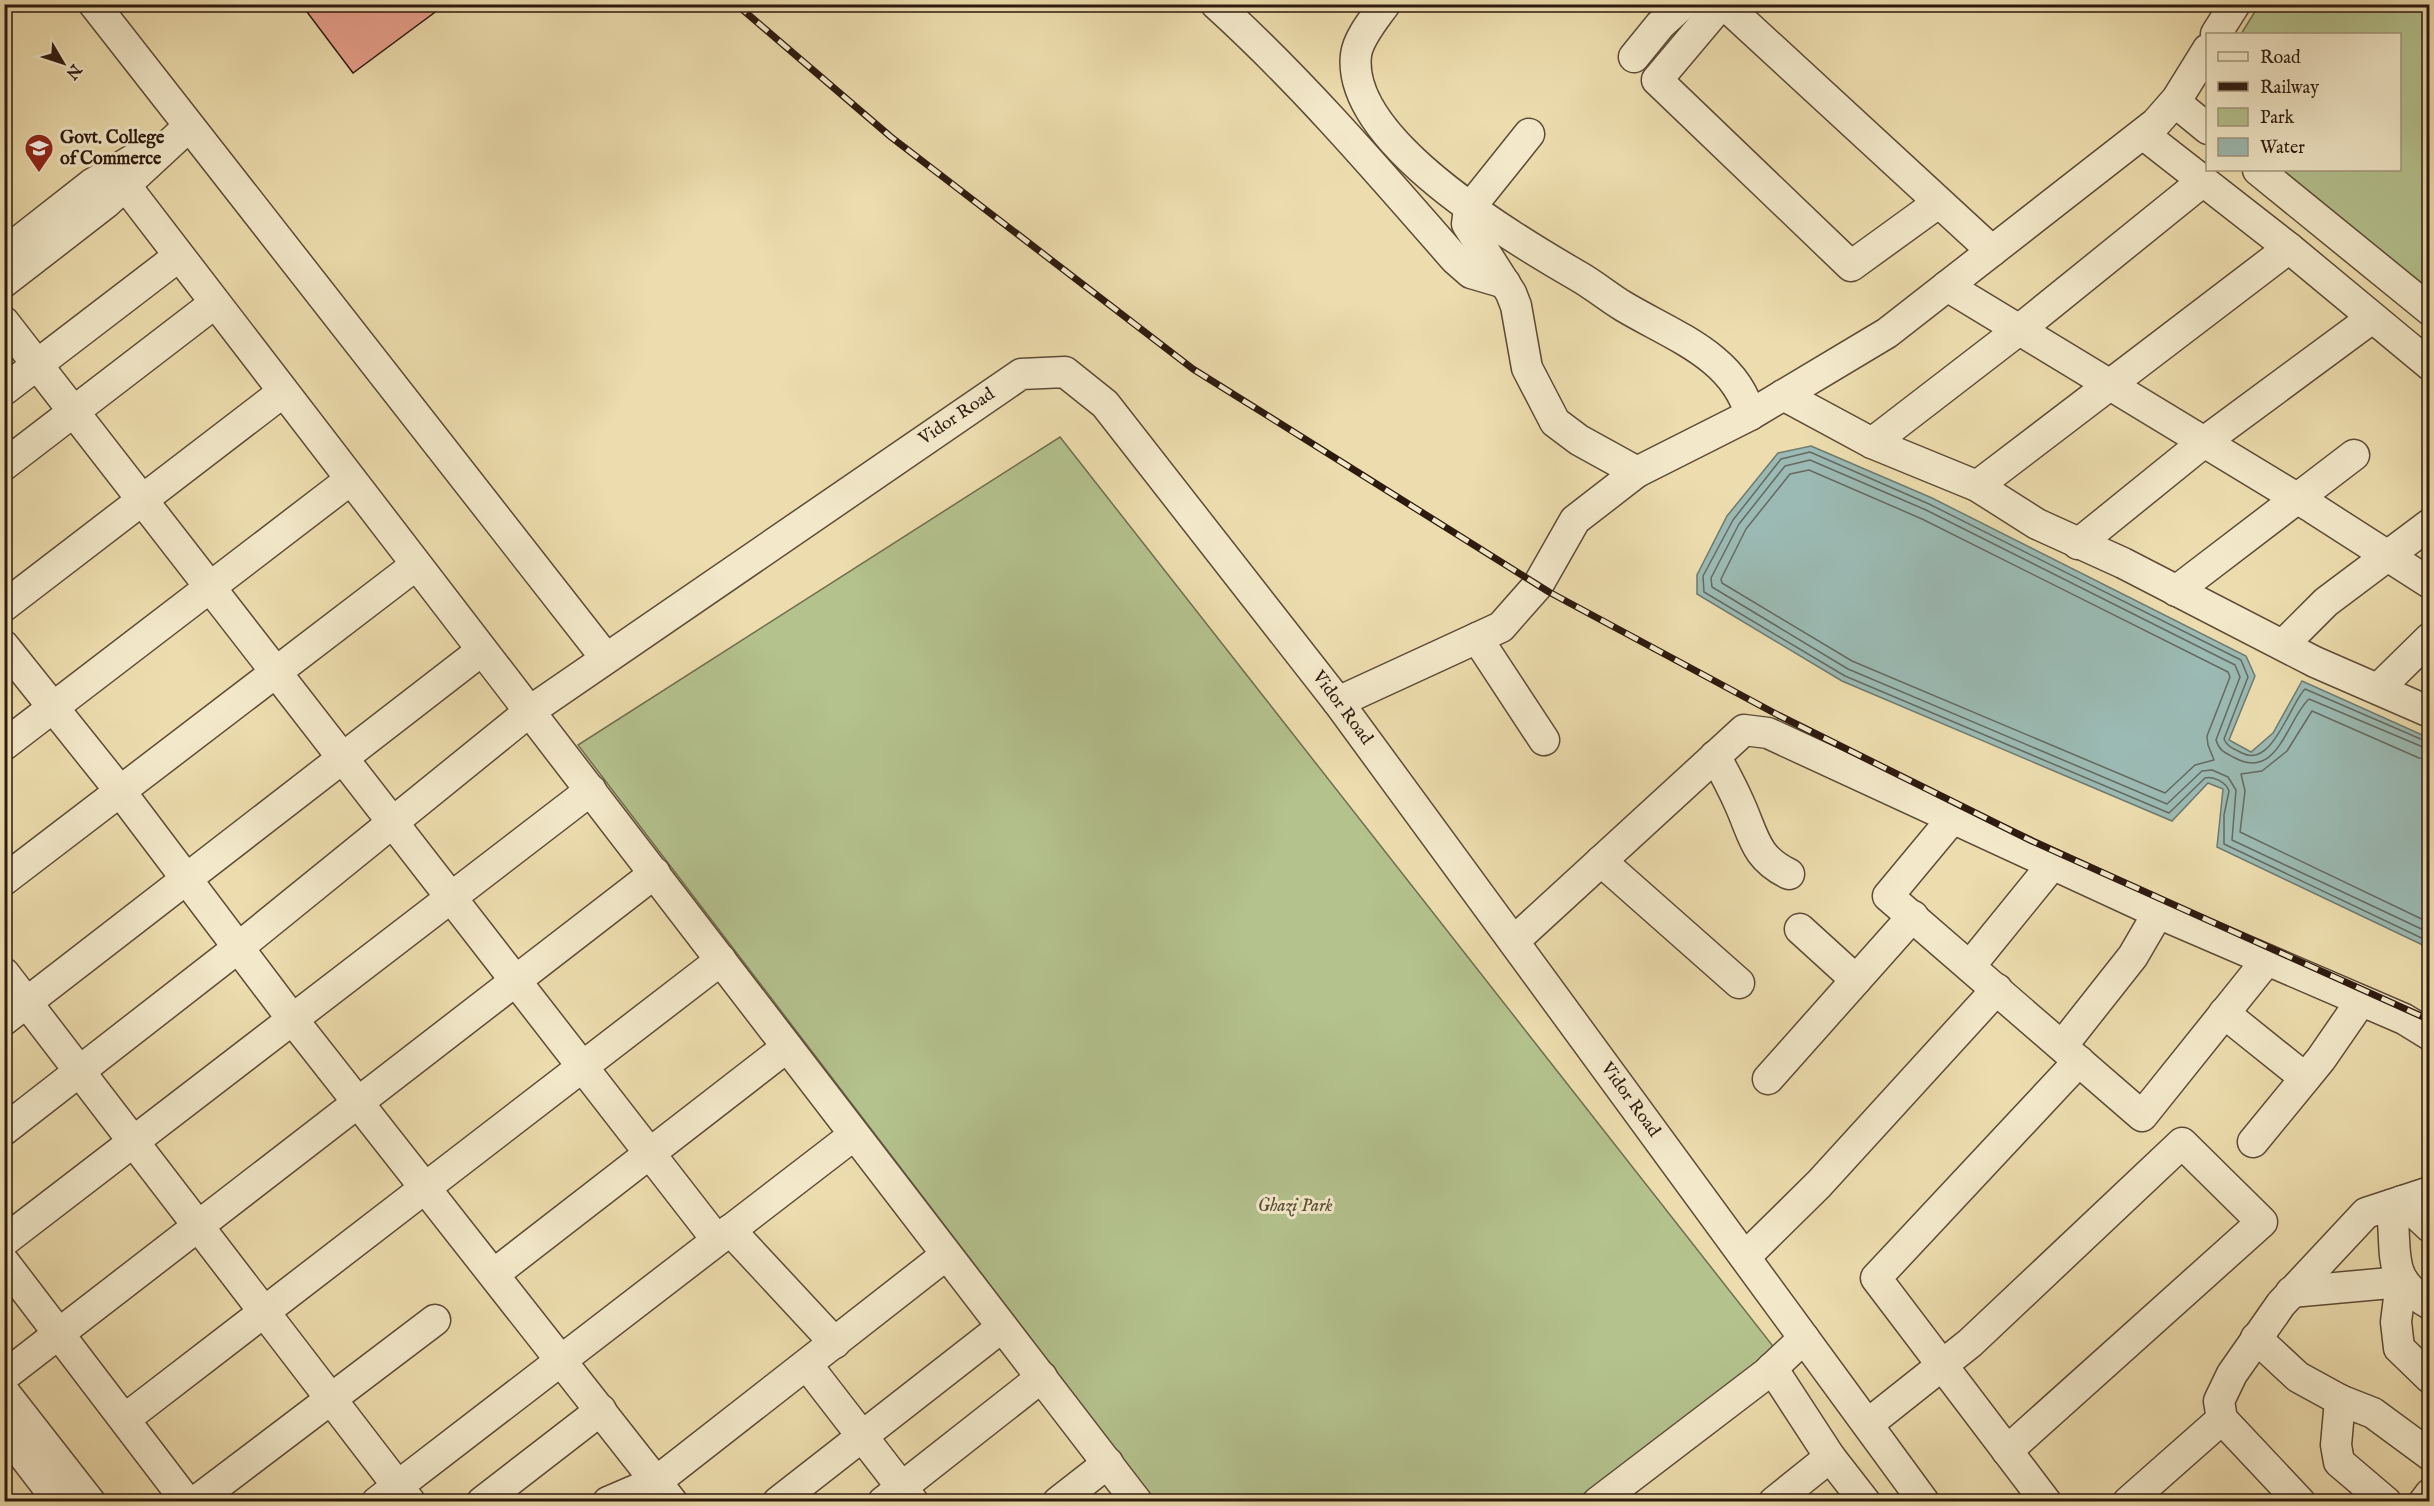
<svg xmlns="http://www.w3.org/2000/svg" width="2434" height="1506" viewBox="0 0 2434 1506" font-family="'IM FELL English',serif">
<rect width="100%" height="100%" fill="#edddae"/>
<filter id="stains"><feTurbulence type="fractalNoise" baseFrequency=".00333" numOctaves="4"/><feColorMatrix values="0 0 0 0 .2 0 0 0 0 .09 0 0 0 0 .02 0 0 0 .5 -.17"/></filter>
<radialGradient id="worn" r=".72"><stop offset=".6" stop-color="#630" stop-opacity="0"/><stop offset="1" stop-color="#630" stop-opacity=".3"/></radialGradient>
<g fill="#b4c28e" stroke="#706e4e" stroke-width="1.5">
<path d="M 2259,5 L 2429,5 L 2429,300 L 2269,170 L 2400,170 L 2400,34 L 2241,34 Z"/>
<path d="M 1060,437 L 1776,1350 L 1574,1501 L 1155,1501 L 578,745 Z"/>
</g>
<path fill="#9bbab3" stroke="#6f7a71" stroke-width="1.5" d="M 1811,446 L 1932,498 L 2246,656 L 2255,676 L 2229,740 L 2251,752 L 2273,733 L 2302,681 L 2429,738 L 2429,948 L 2217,847 L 2223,789 L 2208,783 L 2172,821 L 1842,681 L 1697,594 L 1697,575 L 1727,516 L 1778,453 Z"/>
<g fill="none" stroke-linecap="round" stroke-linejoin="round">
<g stroke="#646a61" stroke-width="1.5">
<path d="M 1809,470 L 1922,519 L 2228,672 L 2230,677 L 2207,736 L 2208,745 L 2214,760 L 2195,765 L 2165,793 L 1852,661 L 1722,583 L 1721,579 L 1746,529 L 1790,474 Z"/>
<path d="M 2430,743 L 2305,689 C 2290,704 2272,769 2242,753 C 2235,749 2227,747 2224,739 L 2248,677 L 2241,660 L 1929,504 L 1810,452 L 1781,459 L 1733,520 L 1703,576 L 1704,592 L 1845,676 L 2169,813 L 2205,778 C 2213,776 2226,782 2229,791 L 2224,815 L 2224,844 L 2430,942"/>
<path d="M 2430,750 L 2309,699 C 2287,719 2278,781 2235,758 C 2226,753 2219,751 2216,740 L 2240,677 L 2235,665 L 1926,510 L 1810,460 L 1785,466 L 1739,524 L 1711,578 L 1712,587 L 1848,669 L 2167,804 L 2202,771 L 2212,770 L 2228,777 L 2236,790 L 2232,840 L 2430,933"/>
<path d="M 2430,759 L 2419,758 L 2312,711 L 2287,751 L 2262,771 L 2241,774 L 2245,791 L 2240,832 L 2430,923"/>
</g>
</g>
<path fill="#e8a08d" stroke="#2d1a0f" stroke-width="1.5" d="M 301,4 L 446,4 L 353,73 Z"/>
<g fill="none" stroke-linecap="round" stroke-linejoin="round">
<g stroke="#5d4b37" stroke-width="33">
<g id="minor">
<path d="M 94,4 L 605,657"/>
<path d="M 1216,4 C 1302,82 1379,172 1455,259 L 1471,273 L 1505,283"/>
<path d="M 1385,4 C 1375,18 1358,38 1356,55 C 1346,141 1514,239 1578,276 C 1594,285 1608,297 1623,306 C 1671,335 1735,356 1750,415"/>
<path d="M 1721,4 L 1657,80 L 1851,266 L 1938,203"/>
<path d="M 1724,4 L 1992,251"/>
<path d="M 2216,34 L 2235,4"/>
<path d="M 1634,57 L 1660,25 L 1683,4"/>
<path d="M 2175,102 L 2208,129"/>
<path d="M 1529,134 L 1469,209 L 1467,224 L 1511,293 L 1516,306 L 1527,368 L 1555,422 L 1579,440 L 1637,472"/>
<path d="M 2143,134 L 2289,248 L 2430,365"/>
<path d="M 2258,170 L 2430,310"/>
<path d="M 125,185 L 1137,1502"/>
<path d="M 4,253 L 92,184 L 136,158"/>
<path d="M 4,282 L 106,203 L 188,127"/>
<path d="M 1947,286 L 2313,508 L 2430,583"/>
<path d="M 4,322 L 717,1240"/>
<path d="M 4,390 L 179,256"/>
<path d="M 1783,395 L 1872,443 L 1977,486 L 2037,524 L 2123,563 L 2315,662 L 2430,712"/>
<path d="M 1872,443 L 2020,329 L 2203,181"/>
<path d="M 4,465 L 215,303"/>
<path d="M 1977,486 L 2289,248"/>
<path d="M 2078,544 L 2204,442 L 2372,318"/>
<path d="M 2176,591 L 2354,455"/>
<path d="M 4,606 L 283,392"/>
<path d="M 1477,638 L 1544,740"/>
<path d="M 2283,645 L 2326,602 L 2430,524"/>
<path d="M 4,646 L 120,791 L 293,1020 L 672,1502"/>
<path d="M 2378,689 L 2430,638"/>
<path d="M 1338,702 L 1501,627 L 1538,585 L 1575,520 L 1637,472 L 1750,415 L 1887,333 L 2156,123 L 2177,99 L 2208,49"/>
<path d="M 4,745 L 350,480"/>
<path d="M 1715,756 C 1724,772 1733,789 1740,805 C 1754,836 1755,858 1789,874"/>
<path d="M 1952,819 L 1888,896 L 2142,1116 L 2267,960"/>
<path d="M 1601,861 L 1739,983"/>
<path d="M 4,880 L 416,565"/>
<path d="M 1800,929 L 1856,980"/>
<path d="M 1514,941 L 1744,730 L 1768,733 L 2158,913 L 2404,1019 L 2430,1035"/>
<path d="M 1970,966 L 2052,865"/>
<path d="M 4,973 L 410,1502"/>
<path d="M 2224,1013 L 2305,1078"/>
<path d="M 4,1020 L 481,651"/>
<path d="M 2062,1046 L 2133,956 L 2158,913"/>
<path d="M 1768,1079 L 1913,916"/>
<path d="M 4,1130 L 239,947 L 530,711 L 1021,374 L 1065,372 L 1105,404 L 1338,702 L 1924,1502"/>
<path d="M 2253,1142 L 2321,1059 L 2361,1001"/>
<path d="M 2402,1201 L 2430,1227"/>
<path d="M 2391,1205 C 2399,1250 2383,1278 2430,1304"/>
<path d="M 730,1230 L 835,1343"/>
<path d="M 4,1241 L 591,790"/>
<path d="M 1745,1257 L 1819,1184 L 1997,989"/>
<path d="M 4,1262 L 187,1502"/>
<path d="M 494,1274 L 787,1047"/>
<path d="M 2291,1292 L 2401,1282 L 2396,1322 L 2399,1348 L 2430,1378"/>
<path d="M 2256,1338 L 2298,1377 L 2340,1400 L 2373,1413 L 2430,1455"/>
<path d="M 807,1365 L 913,1502"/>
<path d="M 1772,1368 L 1830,1457 L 1865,1502"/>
<path d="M 4,1376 L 655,873"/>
<path d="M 4,1392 L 90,1502"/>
<path d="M 2340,1400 L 2336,1445 L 2339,1462 L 2386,1502"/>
<path d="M 125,1419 L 721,960"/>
<path d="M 1868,1424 L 1970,1343 L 2182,1143 L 2262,1222 L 2007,1451"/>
<path d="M 4,1430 L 59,1502"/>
<path d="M 195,1502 L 435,1320"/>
<path d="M 377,1502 L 854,1135"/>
<path d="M 482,1502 L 601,1410"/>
<path d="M 608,1502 L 657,1481"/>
<path d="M 639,1502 L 657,1481 L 946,1255"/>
<path d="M 778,1502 L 1002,1327"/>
<path d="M 883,1502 L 1042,1377"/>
<path d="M 1058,1502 L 1108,1463"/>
<path d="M 1598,1502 L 1767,1373 L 1804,1338"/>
<path d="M 1774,1502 L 1830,1457"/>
<path d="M 2046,1502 L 1876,1278 L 2079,1061"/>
<path d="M 2128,1502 L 2222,1419"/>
<path d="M 2300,1502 L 2222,1419 L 2219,1401 L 2232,1374 L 2281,1304 L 2366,1213 L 2430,1192"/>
<path d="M 2424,1502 L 2430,1494"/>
</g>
</g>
<use href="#minor" stroke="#f3e9ca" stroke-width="30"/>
<g stroke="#2d1a0f" stroke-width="7">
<path id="rail" d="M 736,4 L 891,137 L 1193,369 L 1549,592 L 1778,715 L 2032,841 L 2430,1020"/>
</g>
<use href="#rail" stroke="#f3e9ca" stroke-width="4.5" stroke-dasharray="14" stroke-linecap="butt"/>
</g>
<defs>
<g id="university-pin" transform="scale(1.5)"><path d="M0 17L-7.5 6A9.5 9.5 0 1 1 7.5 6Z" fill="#8f2418" stroke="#f3e9ca"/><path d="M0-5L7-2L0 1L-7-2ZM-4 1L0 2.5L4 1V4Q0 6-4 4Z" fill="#fff"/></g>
</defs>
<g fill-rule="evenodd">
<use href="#university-pin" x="39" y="148"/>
</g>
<g text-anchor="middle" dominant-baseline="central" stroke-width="6" stroke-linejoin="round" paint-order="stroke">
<g font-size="18" font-weight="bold" fill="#2d1a0f" stroke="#f3e9ca" text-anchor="start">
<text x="60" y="138">Govt. College<tspan x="60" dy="21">of Commerce</tspan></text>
</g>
<g font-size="18" fill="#2d1a0f" stroke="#f3e9ca">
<text transform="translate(957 417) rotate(-34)">Vidor Road</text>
<text transform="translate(1342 708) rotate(53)">Vidor Road</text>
<text transform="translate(1630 1100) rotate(54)">Vidor Road</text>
</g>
<g font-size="18" font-style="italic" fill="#564c35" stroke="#f3e9ca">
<text x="1295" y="1206">Ghazi Park</text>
</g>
</g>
<rect width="2434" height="1506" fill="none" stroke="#edddae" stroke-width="24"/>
<rect x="6" y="6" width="2422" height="1494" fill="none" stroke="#2d1a0f" stroke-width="3"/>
<rect x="12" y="12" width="2410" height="1482" fill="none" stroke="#2d1a0f" stroke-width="1.5"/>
<rect x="2206" y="33" width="195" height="138" fill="#f3e9ca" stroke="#a4967f" stroke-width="1.5"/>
<rect x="2218" y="52" width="30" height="9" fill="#f3e9ca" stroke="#a4967f" stroke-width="1.5"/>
<text x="2260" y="63" font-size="18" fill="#2d1a0f">Road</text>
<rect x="2218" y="82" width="30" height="9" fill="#2d1a0f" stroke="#a4967f" stroke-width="1.5"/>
<text x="2260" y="93" font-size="18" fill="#2d1a0f">Railway</text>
<rect x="2218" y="108" width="30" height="18" fill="#b4c28e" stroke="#a4967f" stroke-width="1.5"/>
<text x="2260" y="123" font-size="18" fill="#2d1a0f">Park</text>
<rect x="2218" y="138" width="30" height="18" fill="#9bbab3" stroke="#a4967f" stroke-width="1.5"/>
<text x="2260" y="153" font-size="18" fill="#2d1a0f">Water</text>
<g transform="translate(63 63) rotate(129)" stroke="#f3e9ca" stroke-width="4.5" paint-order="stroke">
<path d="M0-4.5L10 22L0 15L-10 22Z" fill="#2d1a0f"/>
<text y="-9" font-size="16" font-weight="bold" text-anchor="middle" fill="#2d1a0f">N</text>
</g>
<rect width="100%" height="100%" filter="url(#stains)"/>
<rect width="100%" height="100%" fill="url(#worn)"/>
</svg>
